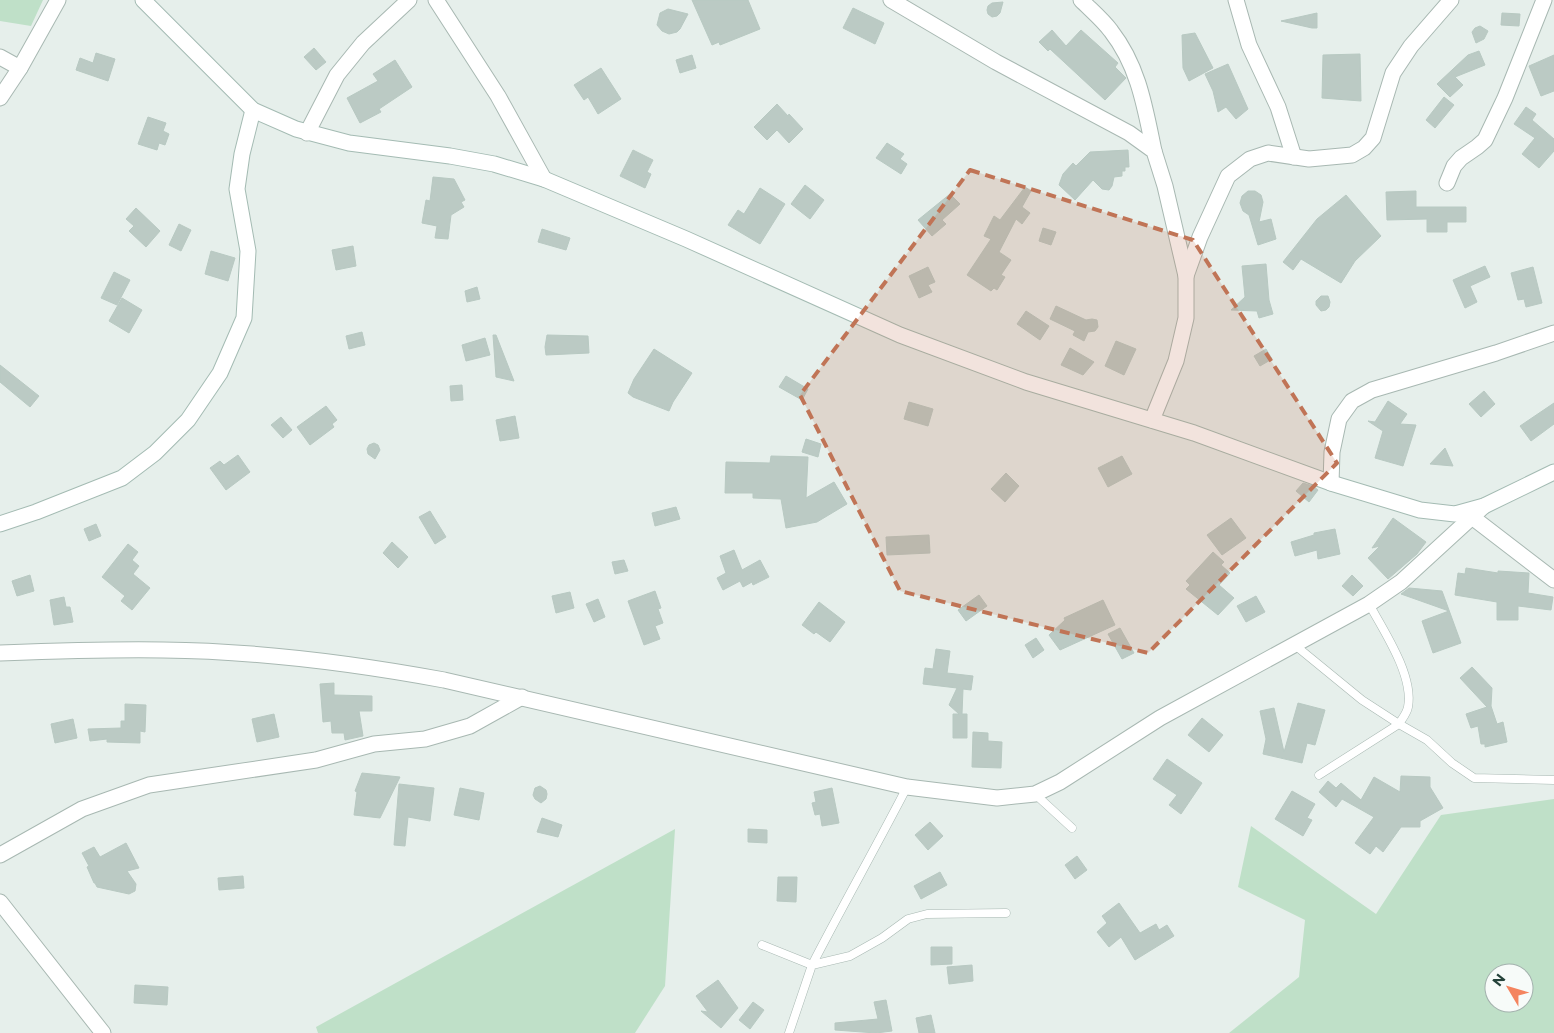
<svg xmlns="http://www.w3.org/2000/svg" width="1554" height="1033" viewBox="0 0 1554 1033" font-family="Montserrat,sans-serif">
<rect width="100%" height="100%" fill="#e6efeb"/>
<g fill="#bfe0c8" fill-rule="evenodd">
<path d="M 0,0 L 43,0 L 31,26 L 0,21 Z"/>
<path d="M 1554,799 L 1554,1033 L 1229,1033 L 1299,977 L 1305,920 L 1238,887 L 1251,826 L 1376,914 L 1441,815 ZM 1494,973 L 1524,973 L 1524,1003 L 1494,1003 Z"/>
<path d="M 675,829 L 665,986 L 635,1033 L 318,1033 L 316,1027 Z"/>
</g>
<g fill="#bbcac4" stroke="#b8c9c2">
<path d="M 692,0 L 748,0 L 760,29 L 720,45 L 719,42 L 712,45 Z"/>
<path d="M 1003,2 L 1000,13 L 997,16 L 992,17 L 988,14 L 987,10 L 988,6 L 992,3 Z"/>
<path d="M 853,8 L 884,23 L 875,44 L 843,28 Z"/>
<path d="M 668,9 L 688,14 L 680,29 L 677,32 L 669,34 L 662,31 L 657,25 L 660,13 Z"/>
<path d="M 1317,13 L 1317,28 L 1312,28 L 1281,21 Z"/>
<path d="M 1502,13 L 1520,14 L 1519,26 L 1501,25 Z"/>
<path d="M 1480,26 L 1488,31 L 1484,39 L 1476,43 L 1472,32 L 1475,28 Z"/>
<path d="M 1052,30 L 1066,46 L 1081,30 L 1118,63 L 1115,67 L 1126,78 L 1105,100 L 1050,49 L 1048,51 L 1039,42 Z"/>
<path d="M 1195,33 L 1213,68 L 1189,81 L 1183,68 L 1182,35 Z"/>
<path d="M 314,48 L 326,62 L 316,70 L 304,57 Z"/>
<path d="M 1479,51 L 1485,65 L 1455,77 L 1463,85 L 1450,97 L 1437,84 L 1468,55 Z"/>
<path d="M 96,53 L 115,59 L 108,81 L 76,70 L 80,58 L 93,63 Z"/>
<path d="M 1360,54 L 1361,101 L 1322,98 L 1323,55 Z"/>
<path d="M 692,55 L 696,68 L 680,73 L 676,60 Z"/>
<path d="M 1554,55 L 1554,91 L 1541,96 L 1529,66 Z"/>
<path d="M 395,60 L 412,87 L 379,109 L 381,112 L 360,123 L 347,98 L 378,81 L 373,74 Z"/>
<path d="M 1228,64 L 1248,109 L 1236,119 L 1226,107 L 1218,112 L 1213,91 L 1205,74 Z"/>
<path d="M 601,68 L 621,99 L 598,114 L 588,97 L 584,100 L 574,85 Z"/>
<path d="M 1444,97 L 1454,105 L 1435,128 L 1426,120 Z"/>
<path d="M 777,104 L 788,116 L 789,114 L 803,129 L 789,143 L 777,130 L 767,140 L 754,127 Z"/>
<path d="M 1526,107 L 1536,114 L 1532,120 L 1554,139 L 1554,151 L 1539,168 L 1522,154 L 1535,138 L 1514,124 Z"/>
<path d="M 148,117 L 166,123 L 163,131 L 169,134 L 165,145 L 159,143 L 157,150 L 138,144 Z"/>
<path d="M 887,143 L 904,154 L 900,159 L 907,164 L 901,174 L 876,158 Z"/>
<path d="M 633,150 L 653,160 L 647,172 L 651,174 L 645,188 L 620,176 Z"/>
<path d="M 1128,150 L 1129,167 L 1125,167 L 1125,171 L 1122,171 L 1122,176 L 1114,177 L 1112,186 L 1109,190 L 1102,189 L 1093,180 L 1075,200 L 1059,185 L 1063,174 L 1073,163 L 1076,166 L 1090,152 Z"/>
<path d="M 433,177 L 454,179 L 465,200 L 461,202 L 464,207 L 451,215 L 448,239 L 435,238 L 437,226 L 422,223 L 426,200 L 430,201 Z"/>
<path d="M 805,185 L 824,200 L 810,219 L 791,204 Z"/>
<path d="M 1025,187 L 1031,191 L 1022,207 L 1030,213 L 1022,224 L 1016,219 L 999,252 L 1011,260 L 1001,275 L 1005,277 L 997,290 L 994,288 L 991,291 L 967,275 L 991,239 L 984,236 L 994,216 L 1000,220 Z"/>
<path d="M 760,188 L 785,204 L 760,244 L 728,225 L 738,210 L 744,214 Z"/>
<path d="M 1248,191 L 1255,191 L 1261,195 L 1263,202 L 1259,222 L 1271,219 L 1276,239 L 1258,245 L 1249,215 L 1243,211 L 1240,203 L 1242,196 Z"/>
<path d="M 1416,191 L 1416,207 L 1466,207 L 1466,222 L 1447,222 L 1447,232 L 1427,232 L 1427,219 L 1387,220 L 1386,192 Z"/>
<path d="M 950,194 L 960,204 L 942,220 L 946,224 L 932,236 L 918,220 Z"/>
<path d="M 1346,195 L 1381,236 L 1355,261 L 1341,283 L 1301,259 L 1293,270 L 1283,262 L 1317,219 Z"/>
<path d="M 136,208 L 160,231 L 146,247 L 129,231 L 134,226 L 126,219 Z"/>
<path d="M 179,224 L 191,230 L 181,251 L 169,245 Z"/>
<path d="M 1043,228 L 1056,232 L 1051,245 L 1039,241 Z"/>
<path d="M 542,229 L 570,238 L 566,250 L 538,242 Z"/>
<path d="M 353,246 L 356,266 L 336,270 L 332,250 Z"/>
<path d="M 211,251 L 235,258 L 228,281 L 205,274 Z"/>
<path d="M 1266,264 L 1269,300 L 1273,314 L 1259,318 L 1257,311 L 1231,310 L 1245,297 L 1242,266 Z"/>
<path d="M 1485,266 L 1490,277 L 1470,286 L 1477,302 L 1465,308 L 1453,280 Z"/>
<path d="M 928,267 L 935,282 L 928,285 L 932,292 L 919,298 L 909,276 Z"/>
<path d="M 1533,267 L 1542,303 L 1526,307 L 1524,299 L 1518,300 L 1511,273 Z"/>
<path d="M 114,272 L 130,280 L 117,305 L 101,298 Z"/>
<path d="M 477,287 L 480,299 L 467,302 L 465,291 Z"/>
<path d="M 1321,296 L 1328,296 L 1330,302 L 1329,307 L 1326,310 L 1321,311 L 1316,305 L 1316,301 Z"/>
<path d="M 122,298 L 142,310 L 129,333 L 109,321 Z"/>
<path d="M 1056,306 L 1086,320 L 1092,319 L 1097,320 L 1098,327 L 1095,331 L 1088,332 L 1084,341 L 1073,335 L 1075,331 L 1050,319 Z"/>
<path d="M 1026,311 L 1049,326 L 1040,340 L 1017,324 Z"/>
<path d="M 362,332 L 365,345 L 349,349 L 346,336 Z"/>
<path d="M 493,335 L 496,335 L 514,381 L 496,377 Z"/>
<path d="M 547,335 L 588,336 L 589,353 L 546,355 L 545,347 Z"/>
<path d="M 485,338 L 490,355 L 466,361 L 462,345 Z"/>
<path d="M 1116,341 L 1136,349 L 1124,375 L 1105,366 Z"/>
<path d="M 1070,348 L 1094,362 L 1083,375 L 1061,365 Z"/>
<path d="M 654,349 L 692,373 L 673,402 L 669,411 L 633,397 L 628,393 L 634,379 Z"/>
<path d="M 1266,349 L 1272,359 L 1260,366 L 1254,356 Z"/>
<path d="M 0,365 L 39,396 L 30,407 L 0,382 Z"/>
<path d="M 786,376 L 808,389 L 802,400 L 779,387 Z"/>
<path d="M 462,385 L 463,400 L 451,401 L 450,386 Z"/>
<path d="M 1484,391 L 1495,404 L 1481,417 L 1469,404 Z"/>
<path d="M 1388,401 L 1407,414 L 1400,424 L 1416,425 L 1403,466 L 1375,458 L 1383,431 L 1368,421 L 1375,422 Z"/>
<path d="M 909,402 L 933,409 L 928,426 L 904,419 Z"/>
<path d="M 1554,403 L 1554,424 L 1531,441 L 1520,426 Z"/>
<path d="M 326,406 L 337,420 L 332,424 L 334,427 L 310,445 L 297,427 Z"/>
<path d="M 515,416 L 519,438 L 500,441 L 496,420 Z"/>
<path d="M 281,417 L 292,430 L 283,438 L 271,425 Z"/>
<path d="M 806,439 L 821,444 L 818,457 L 802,452 Z"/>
<path d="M 374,443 L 378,445 L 380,450 L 375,459 L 368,454 L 367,449 L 369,445 Z"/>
<path d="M 1445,448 L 1453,466 L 1430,464 Z"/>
<path d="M 238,455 L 250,472 L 226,490 L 210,468 L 220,461 L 224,465 Z"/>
<path d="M 771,456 L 808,457 L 806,498 L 834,482 L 847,504 L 817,522 L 786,528 L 781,499 L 753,498 L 753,493 L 725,493 L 726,462 L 770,463 Z"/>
<path d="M 1122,456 L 1132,474 L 1108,487 L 1098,468 Z"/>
<path d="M 1006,473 L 1019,486 L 1005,502 L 991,489 Z"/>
<path d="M 1303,483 L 1313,486 L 1318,490 L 1309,502 L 1296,491 Z"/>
<path d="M 676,507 L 680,519 L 655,526 L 652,513 Z"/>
<path d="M 430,511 L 446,537 L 435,544 L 419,517 Z"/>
<path d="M 1231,518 L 1246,538 L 1222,555 L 1207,535 Z"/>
<path d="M 1393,518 L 1426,542 L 1417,554 L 1388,579 L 1368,558 L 1380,546 L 1372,548 Z"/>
<path d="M 96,524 L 101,536 L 89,541 L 84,529 Z"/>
<path d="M 1335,529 L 1340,554 L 1318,559 L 1317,550 L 1295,556 L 1291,542 L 1314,535 L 1314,533 Z"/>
<path d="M 929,535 L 930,553 L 887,555 L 886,537 Z"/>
<path d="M 392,542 L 408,557 L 398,568 L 383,553 Z"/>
<path d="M 128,544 L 138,552 L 132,560 L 139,566 L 133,574 L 150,588 L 132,610 L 121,601 L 125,596 L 102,577 Z"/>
<path d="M 734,550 L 742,570 L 760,560 L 769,577 L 753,585 L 752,582 L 743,587 L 740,581 L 723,590 L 717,578 L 726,573 L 720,556 Z"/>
<path d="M 1213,552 L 1224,562 L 1221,565 L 1230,573 L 1219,585 L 1234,598 L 1218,615 L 1186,589 L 1190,585 L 1186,581 Z"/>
<path d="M 624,560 L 628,571 L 615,574 L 612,562 Z"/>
<path d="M 1466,568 L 1498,573 L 1498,571 L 1529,573 L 1528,593 L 1553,597 L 1551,610 L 1518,606 L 1518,620 L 1497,620 L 1497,602 L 1455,595 L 1458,573 L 1465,574 Z"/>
<path d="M 30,575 L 34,591 L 17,596 L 12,581 Z"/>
<path d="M 1352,575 L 1363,586 L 1353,596 L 1342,586 Z"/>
<path d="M 1409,588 L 1442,591 L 1461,643 L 1433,653 L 1422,621 L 1449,611 L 1401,594 Z"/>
<path d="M 655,591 L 661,608 L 658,609 L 663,623 L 655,626 L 660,639 L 644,645 L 628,601 Z"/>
<path d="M 570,592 L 574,608 L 556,613 L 552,596 Z"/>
<path d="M 979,595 L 987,606 L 966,621 L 958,610 Z"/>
<path d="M 1256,596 L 1265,612 L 1246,622 L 1237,606 Z"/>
<path d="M 64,597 L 66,607 L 70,607 L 73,622 L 54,625 L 50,600 Z"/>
<path d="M 598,599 L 605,617 L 594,622 L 586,604 Z"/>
<path d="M 1103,600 L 1115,625 L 1060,650 L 1049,635 L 1065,620 L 1064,618 Z"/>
<path d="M 819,602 L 845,622 L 830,642 L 816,632 L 814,634 L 802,625 Z"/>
<path d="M 1120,628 L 1134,653 L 1122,659 L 1108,634 Z"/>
<path d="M 1036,638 L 1044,650 L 1033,658 L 1025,645 Z"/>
<path d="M 936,649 L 950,651 L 947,673 L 973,676 L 971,690 L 963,689 L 962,714 L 967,714 L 967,738 L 953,738 L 953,714 L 959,714 L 949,705 L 957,688 L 923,684 L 925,668 L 933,669 Z"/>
<path d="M 1472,667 L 1492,688 L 1491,706 L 1497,724 L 1503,722 L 1507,742 L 1485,747 L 1485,744 L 1481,744 L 1478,726 L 1471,728 L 1466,714 L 1487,707 L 1460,678 Z"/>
<path d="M 334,683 L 334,695 L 372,696 L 372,711 L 359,711 L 363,736 L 345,740 L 344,733 L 332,733 L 331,721 L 323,722 L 320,684 Z"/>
<path d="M 1298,703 L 1325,710 L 1315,745 L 1307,743 L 1302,763 L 1263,754 L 1266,739 L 1260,711 L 1274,708 L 1284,752 Z"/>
<path d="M 125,704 L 146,705 L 145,732 L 140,731 L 140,743 L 107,742 L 107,739 L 90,741 L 88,729 L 121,728 L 121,721 L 125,721 Z"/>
<path d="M 274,714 L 279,737 L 257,742 L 252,719 Z"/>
<path d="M 1202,718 L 1223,735 L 1209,752 L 1188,735 Z"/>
<path d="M 73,719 L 77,738 L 55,743 L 51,724 Z"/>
<path d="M 973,732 L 988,733 L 988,741 L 1002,742 L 1001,768 L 972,767 Z"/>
<path d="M 1167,759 L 1202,783 L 1181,814 L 1169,805 L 1177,795 L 1153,779 Z"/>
<path d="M 362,773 L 400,777 L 380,818 L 354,815 L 357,792 L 355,791 Z"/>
<path d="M 1401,776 L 1430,777 L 1430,787 L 1443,808 L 1420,821 L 1420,827 L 1401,827 L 1383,852 L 1376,846 L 1370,854 L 1355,843 L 1374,817 L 1342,799 L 1336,807 L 1319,792 L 1328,781 L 1336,788 L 1341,783 L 1361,800 L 1374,777 L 1400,792 Z"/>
<path d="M 399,784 L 434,788 L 430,821 L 408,817 L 405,846 L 394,845 Z"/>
<path d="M 540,786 L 546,790 L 547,794 L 546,799 L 541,803 L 535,799 L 533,795 L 535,788 Z"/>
<path d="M 460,788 L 484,793 L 479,820 L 454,815 Z"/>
<path d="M 832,788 L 839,823 L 822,826 L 820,814 L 815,815 L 812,803 L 816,802 L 814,792 Z"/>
<path d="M 1292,791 L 1315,804 L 1307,818 L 1312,820 L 1303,836 L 1275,819 Z"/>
<path d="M 542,818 L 562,825 L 558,837 L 537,832 Z"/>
<path d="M 930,822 L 943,836 L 928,850 L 915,835 Z"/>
<path d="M 748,829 L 767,830 L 767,843 L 748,842 Z"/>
<path d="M 126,843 L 139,868 L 127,871 L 136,884 L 135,891 L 129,894 L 97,887 L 95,883 L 94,883 L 87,867 L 89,866 L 82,853 L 94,847 L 100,857 Z"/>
<path d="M 1077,856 L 1087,870 L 1075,879 L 1065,865 Z"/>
<path d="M 940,872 L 947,885 L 921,899 L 914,886 Z"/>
<path d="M 243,876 L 244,888 L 219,890 L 218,878 Z"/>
<path d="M 778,877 L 797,877 L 796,902 L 777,901 Z"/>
<path d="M 1119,903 L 1140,933 L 1156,924 L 1159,930 L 1167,925 L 1174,936 L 1135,960 L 1121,937 L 1109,947 L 1097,932 L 1107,923 L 1102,916 Z"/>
<path d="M 931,947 L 952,947 L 952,964 L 931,965 Z"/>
<path d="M 972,965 L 973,981 L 949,984 L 947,967 Z"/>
<path d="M 718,980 L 738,1008 L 721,1028 L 701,1011 L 708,1012 L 696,996 Z"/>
<path d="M 135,985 L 168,987 L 167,1005 L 134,1003 Z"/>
<path d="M 886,1000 L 892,1031 L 876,1033 L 835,1030 L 835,1023 L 878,1019 L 874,1002 Z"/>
<path d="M 753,1002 L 764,1010 L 750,1029 L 739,1020 Z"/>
<path d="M 931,1015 L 935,1033 L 919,1033 L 916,1018 Z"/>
</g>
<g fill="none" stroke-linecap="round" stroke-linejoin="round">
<g stroke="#a8b8b2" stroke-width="9">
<g id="lane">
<path d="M 1296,646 L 1362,700 L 1399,724 C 1402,719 1407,713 1408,707 C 1414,676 1384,631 1369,604"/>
<path d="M 1319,775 L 1399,724 L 1427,740 L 1452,763 L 1474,778 L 1554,780"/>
<path d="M 1035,794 L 1072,828"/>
<path d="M 762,945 L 812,965 C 843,905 876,847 907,787"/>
<path d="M 789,1033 L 812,965 L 850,956 L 882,938 L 908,919 L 927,914 L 1006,913"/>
</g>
</g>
<g stroke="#a8b8b2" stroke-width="17">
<g id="street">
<path d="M 436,0 L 498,96 L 544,179"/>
<path d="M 891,0 L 996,62 L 1129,133 L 1154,151 L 1165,186 L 1186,276 L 1186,318 L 1176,361 L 1152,420"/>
<path d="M 1081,0 C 1091,10 1103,20 1111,31 C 1139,67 1145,108 1154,151"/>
<path d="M 1236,0 L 1249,45 L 1278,107 L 1294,157"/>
<path d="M 0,57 L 20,68"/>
<path d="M 0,98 L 20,68 L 58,0"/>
<path d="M 307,133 L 337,75 L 363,43 L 409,0"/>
<path d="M 1447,183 L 1454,166 L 1461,158 L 1477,147 L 1485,140 L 1505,98 L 1544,0"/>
<path d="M 1186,276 L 1200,237 L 1228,176 L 1250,159 L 1268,153 L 1309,159 L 1352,155 L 1364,148 L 1373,138 L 1393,73 L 1411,46 L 1451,0"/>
<path d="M 1331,483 L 1332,452 L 1339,419 L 1352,401 L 1372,390 L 1496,353 L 1554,333"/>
<path d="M 1472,517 L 1554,580"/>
<path d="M 0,653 C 54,651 109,649 163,650 C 257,651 352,663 444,680 L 907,787 L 997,798 L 1035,794 L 1060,782 L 1160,718 L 1369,604 L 1401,582 L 1484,506"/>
<path d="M 0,855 L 82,809 L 149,785 L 316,760 L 374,744 L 425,739 L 470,726 L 522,697"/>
<path d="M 0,902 L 103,1033"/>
</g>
</g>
<g stroke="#a4bbb3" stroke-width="17">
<g id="secondary">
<path d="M 143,0 L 253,110 L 296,129 L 349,143 L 450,156 L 494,164 L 544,179 L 686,239 L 900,335 L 1026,382 L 1194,433 L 1331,483 L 1420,510 L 1455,514 L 1484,506 L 1554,472"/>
<path d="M 0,524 L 36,512 L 122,478 L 155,453 L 188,420 L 220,373 L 244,318 L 248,251 L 237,189 L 242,154 L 253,110"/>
</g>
</g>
<use href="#lane" stroke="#fff" stroke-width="8"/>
<use href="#street" stroke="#fff" stroke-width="15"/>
<use href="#secondary" stroke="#fff" stroke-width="15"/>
</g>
<path fill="#c07456" fill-opacity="0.2" stroke="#c07456" stroke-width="4" stroke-dasharray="10 6" stroke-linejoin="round" d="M 970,170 L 1193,240 L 1337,463 L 1148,653 L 900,591 L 800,395 Z"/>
<g transform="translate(1509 988) rotate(308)"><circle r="24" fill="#f7fbf9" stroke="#a3b1ad"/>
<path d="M0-4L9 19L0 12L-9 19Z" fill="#f4845f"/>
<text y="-8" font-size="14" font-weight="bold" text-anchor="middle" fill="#24423a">N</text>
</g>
</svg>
